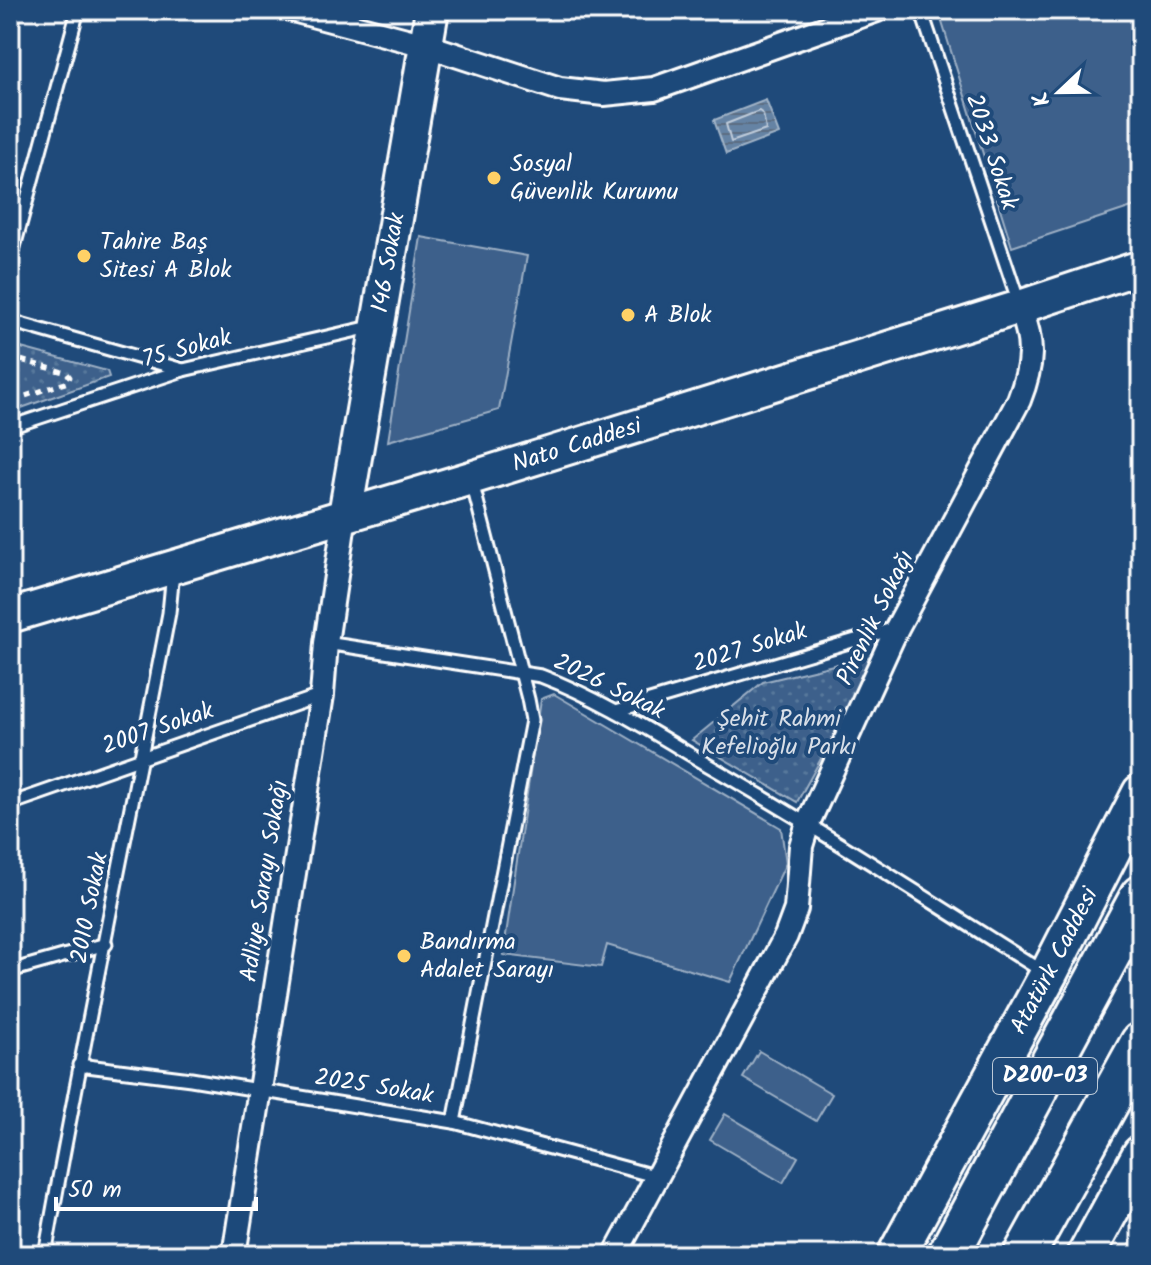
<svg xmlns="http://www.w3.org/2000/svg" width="1151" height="1265" viewBox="0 0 1151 1265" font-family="Kalam,sans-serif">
<defs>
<pattern id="park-dots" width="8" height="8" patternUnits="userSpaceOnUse" patternTransform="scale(2)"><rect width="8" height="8" fill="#3c618b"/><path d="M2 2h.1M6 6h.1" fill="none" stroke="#59799c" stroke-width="1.8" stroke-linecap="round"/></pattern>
<pattern id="water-rules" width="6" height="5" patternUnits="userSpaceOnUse" patternTransform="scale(2)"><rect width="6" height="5" fill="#6583a4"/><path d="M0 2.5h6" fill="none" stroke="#5b6d81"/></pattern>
</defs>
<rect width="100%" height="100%" fill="#1f4a7a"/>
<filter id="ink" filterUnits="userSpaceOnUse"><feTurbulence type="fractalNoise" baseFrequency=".0125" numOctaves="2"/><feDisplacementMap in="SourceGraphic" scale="16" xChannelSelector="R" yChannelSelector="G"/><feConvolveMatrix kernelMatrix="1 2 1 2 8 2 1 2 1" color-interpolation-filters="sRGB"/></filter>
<g filter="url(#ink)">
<g fill="#3c618b" stroke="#9eb0c5" stroke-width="2">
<path d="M 1141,12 L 1141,204 L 1012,247 L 941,19 Z"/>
<path d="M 421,237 L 527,256 L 499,410 L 388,441 Z"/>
<path d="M 554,694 L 781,828 L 786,863 L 730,982 L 607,945 L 601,967 L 503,955 L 541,699 Z"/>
<path d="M 759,1051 L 832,1094 L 816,1121 L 743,1078 Z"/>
<path d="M 725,1114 L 798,1157 L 783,1183 L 710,1140 Z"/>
</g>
<g fill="url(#park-dots)" stroke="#9eb0c5" stroke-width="2">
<path d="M 10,345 L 107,371 L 109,377 L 10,412 Z"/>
<path d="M 879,654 L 797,802 L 692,740 L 763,682 Z"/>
</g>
<path fill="url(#water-rules)" stroke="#a3b5c8" stroke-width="2" d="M 766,100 L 779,134 L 726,154 L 714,120 Z"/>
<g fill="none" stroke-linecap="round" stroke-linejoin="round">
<path stroke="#c1cddb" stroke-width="2" d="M 759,111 L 763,114 L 766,130 L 731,142 L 726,124 Z"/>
<g stroke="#fff" stroke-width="17">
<g id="lane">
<path d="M 921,10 L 1019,303"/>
<path d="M 10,262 L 78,10"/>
<path d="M 10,321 L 183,370"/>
<path d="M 10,427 L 183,370 L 375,326"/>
<path d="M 326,643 L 541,676 C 602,699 657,735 713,768 C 826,833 935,904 1045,973"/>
<path d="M 616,711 L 896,628"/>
<path d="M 10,804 L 322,695"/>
<path d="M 10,971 L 106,944"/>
<path d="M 79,1065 L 191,1079 L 454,1122 L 658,1177"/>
<path d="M 454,1122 L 532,720 L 528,699 L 472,482"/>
<path d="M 45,1255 C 83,1040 128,827 169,613 L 173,572"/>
</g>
</g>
<g stroke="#fff" stroke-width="28">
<g id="street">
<path d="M 293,10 L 425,45 L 560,89 L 604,94 L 654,89 L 877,10"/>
<path d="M 234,1255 L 322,695 L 326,643 L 345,515"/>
<path d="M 615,1255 L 786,936 L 796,909 L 801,846 L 808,823 L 897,628 L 1019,400 C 1033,364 1034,343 1020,307"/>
</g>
</g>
<g stroke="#fff" stroke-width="38">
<g id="secondary">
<path id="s1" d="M 345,515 L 432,10"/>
<path id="s2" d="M 10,616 L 471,478 L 1020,307 L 1141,267"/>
</g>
</g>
<g stroke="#fff" stroke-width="42">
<g id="primary">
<path id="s3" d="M 896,1255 L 1048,975 L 1141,793"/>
<path d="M 1086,1255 L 1141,1154"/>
</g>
</g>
<g stroke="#fff" stroke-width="46">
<g id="highway">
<path d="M 948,1255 L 1141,896"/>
<path d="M 1024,1255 L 1141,1043"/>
</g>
</g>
<path stroke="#fff" stroke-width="5" stroke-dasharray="6 6" stroke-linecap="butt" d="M 10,357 L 67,373 L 70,377 L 68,382 L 10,401"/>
<use href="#lane" stroke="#1f4a7a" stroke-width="11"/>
<use href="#street" stroke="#1f4a7a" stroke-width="22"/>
<use href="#secondary" stroke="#1f4a7a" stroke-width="32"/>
<use href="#primary" stroke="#1f4a7a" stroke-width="36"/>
<use href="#highway" stroke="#1f4a7a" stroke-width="40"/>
</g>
</g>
<g fill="#ffd166" stroke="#1f4a7a" stroke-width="3">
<circle cx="494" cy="178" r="8"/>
<circle cx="84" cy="256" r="8"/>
<circle cx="628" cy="315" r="8"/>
<circle cx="404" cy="956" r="8"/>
</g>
<g text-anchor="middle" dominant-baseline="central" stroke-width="8" stroke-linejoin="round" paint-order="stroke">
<rect fill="#1f4a7a" stroke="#bcc9d7" stroke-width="2" x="993" y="1058" width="104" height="36" rx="6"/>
<g font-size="22" font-weight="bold" fill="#fff">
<text x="1045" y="1076">D200-03</text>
</g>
<g font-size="24" fill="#fff" stroke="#1f4a7a">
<text transform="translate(991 152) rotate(72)">2033 Sokak</text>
<text stroke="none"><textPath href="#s1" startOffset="256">146 Sokak</textPath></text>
<text transform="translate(187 349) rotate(-15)">75 Sokak</text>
<text stroke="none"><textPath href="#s2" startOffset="592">Nato Caddesi</textPath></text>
<text transform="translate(876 618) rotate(-64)">Pirenlik Sokağı</text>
<text transform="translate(750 648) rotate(-17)">2027 Sokak</text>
<text transform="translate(609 687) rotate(26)">2026 Sokak</text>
<text transform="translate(158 729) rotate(-19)">2007 Sokak</text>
<text transform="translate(265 881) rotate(-81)">Adliye Sarayı Sokağı</text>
<text transform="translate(90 908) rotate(-79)">2010 Sokak</text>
<text stroke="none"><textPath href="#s3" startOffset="334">Atatürk Caddesi</textPath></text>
<text transform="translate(374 1087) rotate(9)">2025 Sokak</text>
</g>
<g font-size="24" fill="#fff" stroke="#1f4a7a" text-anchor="start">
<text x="510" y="164">Sosyal<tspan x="510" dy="28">Güvenlik Kurumu</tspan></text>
<text x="100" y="242">Tahire Baş<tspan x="100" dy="28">Sitesi A Blok</tspan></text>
<text x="644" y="315">A Blok</text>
<text x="420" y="942">Bandırma<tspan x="420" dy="28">Adalet Sarayı</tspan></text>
</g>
<g font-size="24" fill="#d8dfe8" stroke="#1f4a7a">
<text x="779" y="719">Şehit Rahmi<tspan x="779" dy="28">Kefelioğlu Parkı</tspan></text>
</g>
</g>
<rect width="1151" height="1265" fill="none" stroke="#1f4a7a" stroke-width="40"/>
<rect x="20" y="20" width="1111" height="1225" fill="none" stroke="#fff" stroke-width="3" filter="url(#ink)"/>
<g transform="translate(1059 92) rotate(248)" stroke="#1f4a7a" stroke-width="6" paint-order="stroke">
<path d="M0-6L14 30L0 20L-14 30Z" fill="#ffffff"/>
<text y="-12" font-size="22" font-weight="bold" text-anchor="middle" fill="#ffffff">K</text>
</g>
<path d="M56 1197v12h200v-12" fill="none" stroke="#ffffff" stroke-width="4"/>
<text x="68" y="1197" font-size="24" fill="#ffffff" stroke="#1f4a7a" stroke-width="6" paint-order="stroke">50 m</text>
</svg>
